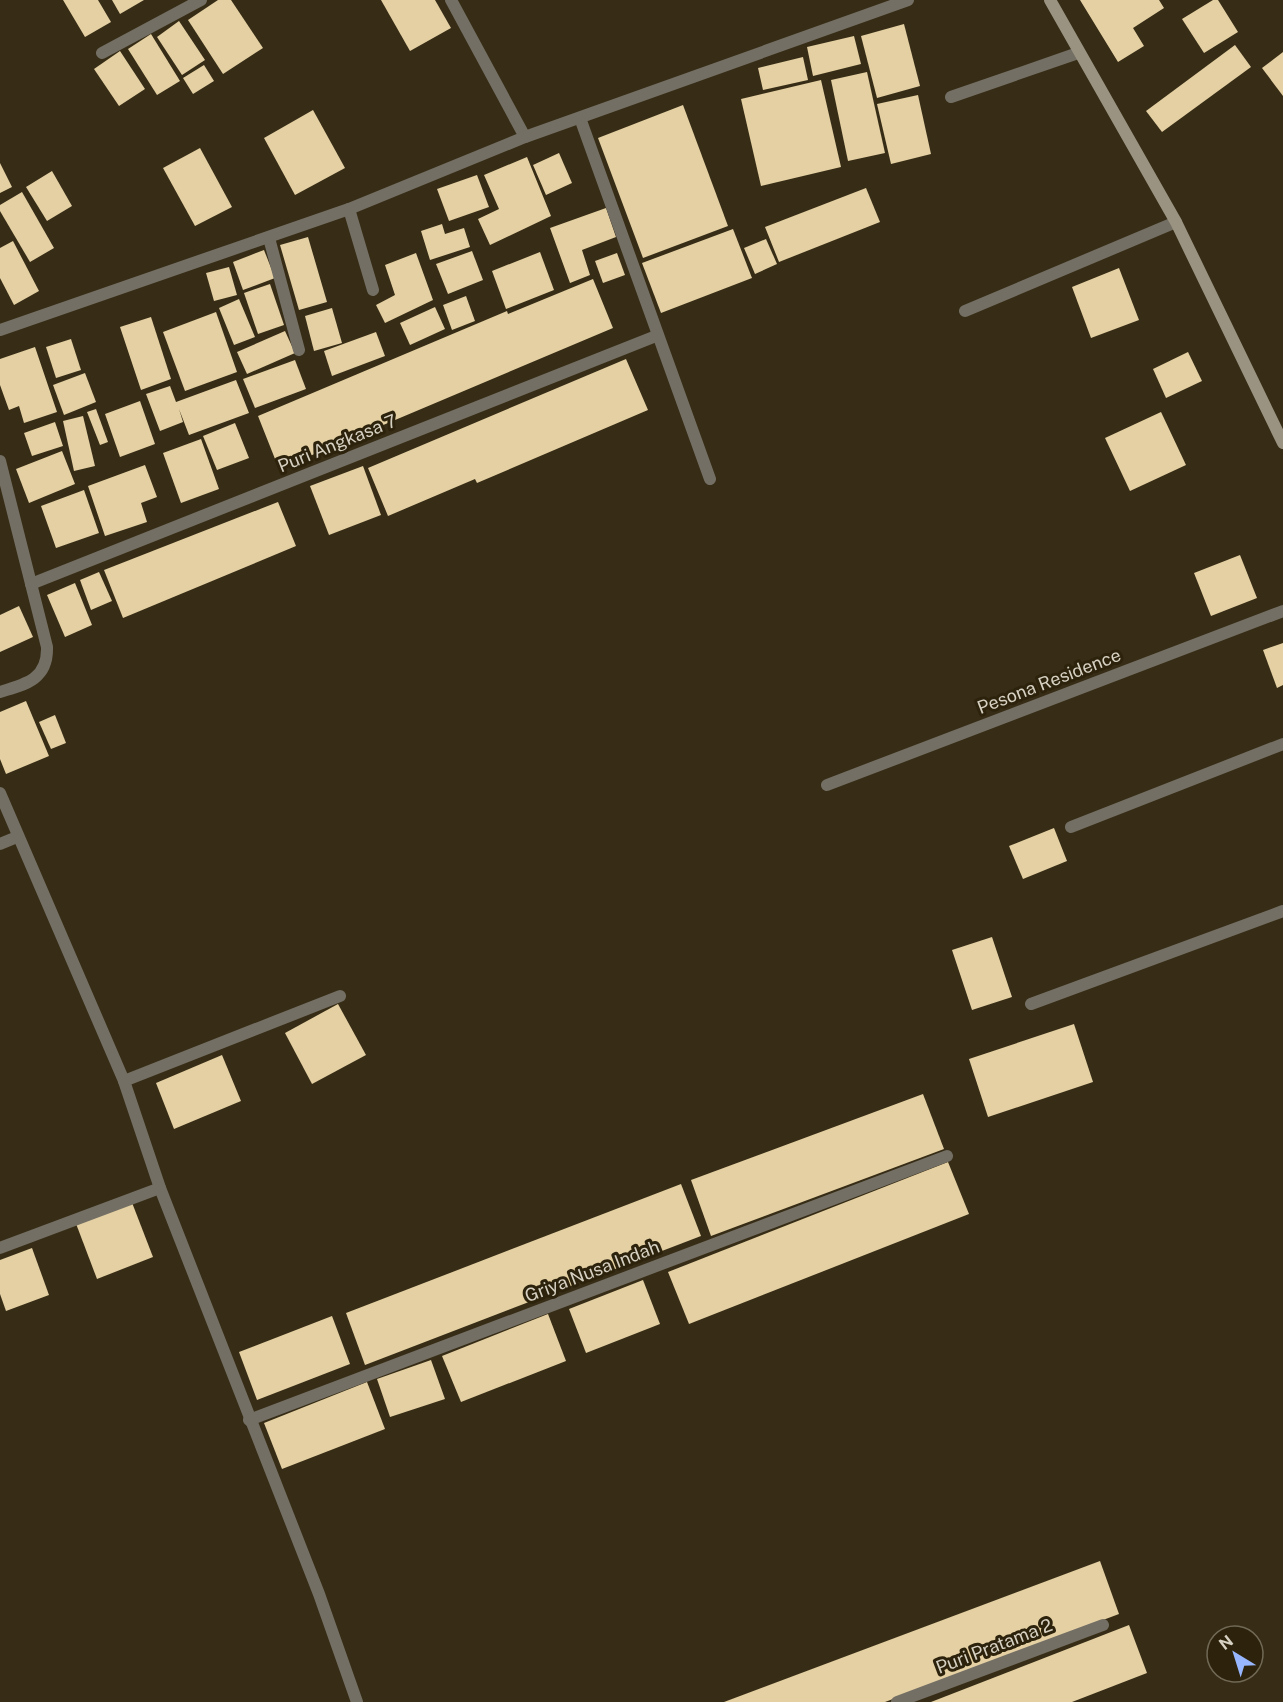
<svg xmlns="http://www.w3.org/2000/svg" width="1283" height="1702" viewBox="0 0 1283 1702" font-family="'Public Sans',sans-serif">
<rect width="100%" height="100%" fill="#372d16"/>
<g fill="#e4d0a3">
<path d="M 63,0 L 98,0 L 111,22 L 85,37 Z"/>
<path d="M 112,0 L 144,0 L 120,14 Z"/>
<path d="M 218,0 L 231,0 L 263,48 L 223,74 L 188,20 Z"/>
<path d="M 381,0 L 435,0 L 451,28 L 410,51 Z"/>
<path d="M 1080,0 L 1159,0 L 1164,8 L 1133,28 L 1144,46 L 1118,62 Z"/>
<path d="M 1213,0 L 1218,0 L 1238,32 L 1204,53 L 1182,19 Z"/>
<path d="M 179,21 L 205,60 L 182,75 L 157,37 Z"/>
<path d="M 904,24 L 920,86 L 877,98 L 861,36 Z"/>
<path d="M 151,34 L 180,81 L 157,95 L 128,49 Z"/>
<path d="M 854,36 L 861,64 L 813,76 L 807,47 Z"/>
<path d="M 1235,45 L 1251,67 L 1162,132 L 1146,111 Z"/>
<path d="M 120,51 L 145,89 L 119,106 L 94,69 Z"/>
<path d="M 1283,52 L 1283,96 L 1262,68 Z"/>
<path d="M 803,57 L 808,80 L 763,90 L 758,68 Z"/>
<path d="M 204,65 L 214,81 L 193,94 L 183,78 Z"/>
<path d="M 867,72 L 885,153 L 848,161 L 831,80 Z"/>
<path d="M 821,80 L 841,167 L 761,186 L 741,99 Z"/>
<path d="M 918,95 L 931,154 L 891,164 L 877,104 Z"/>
<path d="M 683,105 L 728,226 L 643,258 L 598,138 Z"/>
<path d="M 313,110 L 345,168 L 295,195 L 264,138 Z"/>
<path d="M 200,148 L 232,207 L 195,226 L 163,168 Z"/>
<path d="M 559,153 L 572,183 L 546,195 L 533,165 Z"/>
<path d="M 527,157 L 551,216 L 490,245 L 478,219 L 499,209 L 484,175 Z"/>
<path d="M 0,163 L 12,187 L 0,193 Z"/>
<path d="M 52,171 L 72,206 L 47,221 L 26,187 Z"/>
<path d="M 477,175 L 489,207 L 449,221 L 437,189 Z"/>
<path d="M 866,188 L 880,222 L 779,262 L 765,227 Z"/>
<path d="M 22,192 L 54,248 L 30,262 L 0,211 L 0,205 Z"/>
<path d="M 606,208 L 616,237 L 582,250 L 590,275 L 570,283 L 550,228 Z"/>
<path d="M 442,224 L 445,234 L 464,228 L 470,247 L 430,260 L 421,231 Z"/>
<path d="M 733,229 L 752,278 L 661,313 L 642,263 Z"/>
<path d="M 308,237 L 327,302 L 299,310 L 280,245 Z"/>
<path d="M 766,239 L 777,264 L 755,274 L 744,248 Z"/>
<path d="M 13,241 L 39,291 L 14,305 L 0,278 L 0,248 Z"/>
<path d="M 264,250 L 275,278 L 243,290 L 233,262 Z"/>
<path d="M 472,251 L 483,280 L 448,294 L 436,264 Z"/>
<path d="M 540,252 L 554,290 L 506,309 L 492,271 Z"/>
<path d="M 416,253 L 433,300 L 385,323 L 376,305 L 395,295 L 385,265 Z"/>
<path d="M 617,253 L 625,275 L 603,283 L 595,261 Z"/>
<path d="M 229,267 L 237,295 L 214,301 L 206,273 Z"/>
<path d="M 1119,268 L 1139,320 L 1091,338 L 1072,287 Z"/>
<path d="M 593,279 L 613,328 L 279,469 L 258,416 L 507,311 L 508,314 Z"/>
<path d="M 270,284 L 284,325 L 258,334 L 244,293 Z"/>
<path d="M 466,296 L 475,321 L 452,330 L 443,305 Z"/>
<path d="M 239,299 L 255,337 L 234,345 L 219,308 Z"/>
<path d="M 435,307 L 445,329 L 410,345 L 400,323 Z"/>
<path d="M 332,308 L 342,343 L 314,351 L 305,316 Z"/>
<path d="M 216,312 L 237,372 L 185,391 L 163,332 Z"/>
<path d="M 151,317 L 171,379 L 141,390 L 120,327 Z"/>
<path d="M 285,331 L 295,353 L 247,374 L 237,352 Z"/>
<path d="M 376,332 L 385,356 L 332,376 L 324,351 Z"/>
<path d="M 71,339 L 81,370 L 56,378 L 46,347 Z"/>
<path d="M 35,347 L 57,412 L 24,423 L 19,406 L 9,410 L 0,385 L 0,359 Z"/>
<path d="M 1188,352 L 1202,381 L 1166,398 L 1153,369 Z"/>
<path d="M 626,359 L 648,410 L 477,483 L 475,479 L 388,516 L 368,468 Z"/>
<path d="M 295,360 L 306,389 L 255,408 L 243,379 Z"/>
<path d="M 85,373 L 96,402 L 64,415 L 53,385 Z"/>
<path d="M 236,380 L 249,413 L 189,435 L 179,409 L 183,422 L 160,431 L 146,394 L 170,386 L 176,402 Z"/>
<path d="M 140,401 L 155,444 L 120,457 L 105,414 Z"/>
<path d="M 96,409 L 108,442 L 100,445 L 87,412 Z"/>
<path d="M 1161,412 L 1186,465 L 1130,491 L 1105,438 Z"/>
<path d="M 83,416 L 95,466 L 74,471 L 63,421 Z"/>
<path d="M 55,422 L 63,446 L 32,456 L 24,433 Z"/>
<path d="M 235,423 L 249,458 L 217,470 L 203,436 Z"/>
<path d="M 201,439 L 219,489 L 181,503 L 163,453 Z"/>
<path d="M 62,451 L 75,484 L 29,503 L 16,469 Z"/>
<path d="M 145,465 L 157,497 L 141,503 L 147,522 L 105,536 L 88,486 Z"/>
<path d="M 363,466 L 381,515 L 329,535 L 310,486 Z"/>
<path d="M 84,490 L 99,533 L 56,548 L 41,506 Z"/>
<path d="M 278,502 L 296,546 L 123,618 L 104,570 Z"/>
<path d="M 1240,555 L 1257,598 L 1211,616 L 1194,573 Z"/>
<path d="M 99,572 L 112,601 L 91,610 L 80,580 Z"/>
<path d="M 75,583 L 92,625 L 65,637 L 47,595 Z"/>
<path d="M 19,606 L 33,637 L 0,652 L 0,615 Z"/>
<path d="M 1283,643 L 1283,685 L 1277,688 L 1263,650 Z"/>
<path d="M 26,701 L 49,756 L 6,774 L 0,759 L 0,712 Z"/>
<path d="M 55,715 L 66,743 L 51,749 L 39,722 Z"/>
<path d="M 1054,828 L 1067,861 L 1023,879 L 1009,846 Z"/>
<path d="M 992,937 L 1012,997 L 972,1010 L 952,950 Z"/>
<path d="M 338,1004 L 366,1055 L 312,1084 L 285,1033 Z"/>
<path d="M 1074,1024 L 1093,1082 L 988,1117 L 969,1059 Z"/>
<path d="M 222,1055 L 241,1101 L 174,1129 L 156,1083 Z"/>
<path d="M 923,1094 L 944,1149 L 711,1236 L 691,1180 Z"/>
<path d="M 948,1162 L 969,1214 L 689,1324 L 668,1272 Z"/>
<path d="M 681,1184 L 701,1236 L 365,1365 L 346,1313 Z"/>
<path d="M 131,1200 L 153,1257 L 97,1279 L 75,1221 Z"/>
<path d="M 32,1248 L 49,1295 L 6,1311 L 0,1294 L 0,1260 Z"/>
<path d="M 643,1280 L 660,1324 L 586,1353 L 569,1309 Z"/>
<path d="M 548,1314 L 566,1361 L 461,1402 L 442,1356 Z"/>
<path d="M 332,1316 L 350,1364 L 257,1400 L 239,1352 Z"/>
<path d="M 431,1360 L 445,1399 L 390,1417 L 377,1379 Z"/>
<path d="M 367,1382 L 385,1429 L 282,1469 L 264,1423 Z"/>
<path d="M 1100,1561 L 1119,1614 L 885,1702 L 724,1702 Z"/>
<path d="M 1129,1625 L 1147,1673 L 1072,1702 L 931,1702 Z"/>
</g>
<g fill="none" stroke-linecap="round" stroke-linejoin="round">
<g stroke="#746f64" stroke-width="12">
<path d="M 951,97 L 1078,53"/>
<path d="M 349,209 L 373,290"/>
<path d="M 965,311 L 1176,222"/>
<path d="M 1071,827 L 1283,744"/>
</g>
<g stroke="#746f64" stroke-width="12">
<path d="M 451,0 L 525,137"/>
<path d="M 102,53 L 201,0"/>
<path d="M 580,118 L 710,479"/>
<path d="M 269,238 L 299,350"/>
<path d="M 0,330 L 349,209 L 525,137 L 908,0"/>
<path d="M 0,461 L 47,647 C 48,678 28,684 0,692"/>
<path d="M 31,584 L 656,336"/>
<path d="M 827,785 L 1283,611"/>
<path d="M 0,793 L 124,1081 L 160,1188 L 319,1594 L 357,1702"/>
<path d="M 0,844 L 17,837"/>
<path d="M 1031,1004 L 1283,911"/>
<path d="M 124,1081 L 340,996"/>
<path d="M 0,1248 L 160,1188"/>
<path d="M 249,1420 L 947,1156"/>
<path d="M 897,1702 L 1103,1625"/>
</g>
<path stroke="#9b9381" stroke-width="12" d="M 1050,0 L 1176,222 L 1283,443"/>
</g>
<g text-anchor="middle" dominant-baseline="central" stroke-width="6" stroke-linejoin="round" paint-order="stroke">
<g font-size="18" fill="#d7d1c3" stroke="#2d230c">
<text transform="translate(337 443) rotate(-22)">Puri Angkasa 7</text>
<text transform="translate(1049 681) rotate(-21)">Pesona Residence</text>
<text transform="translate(592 1271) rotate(-21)">Griya Nusa Indah</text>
<text transform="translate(994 1646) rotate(-21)">Puri Pratama 2</text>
</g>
</g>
<g transform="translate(1235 1654) rotate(322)"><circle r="28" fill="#2d230c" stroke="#716955" stroke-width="1.5"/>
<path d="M0-4.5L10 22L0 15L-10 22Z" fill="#97b6fd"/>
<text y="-9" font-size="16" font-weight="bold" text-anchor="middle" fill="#d7d1c3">N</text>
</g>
</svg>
